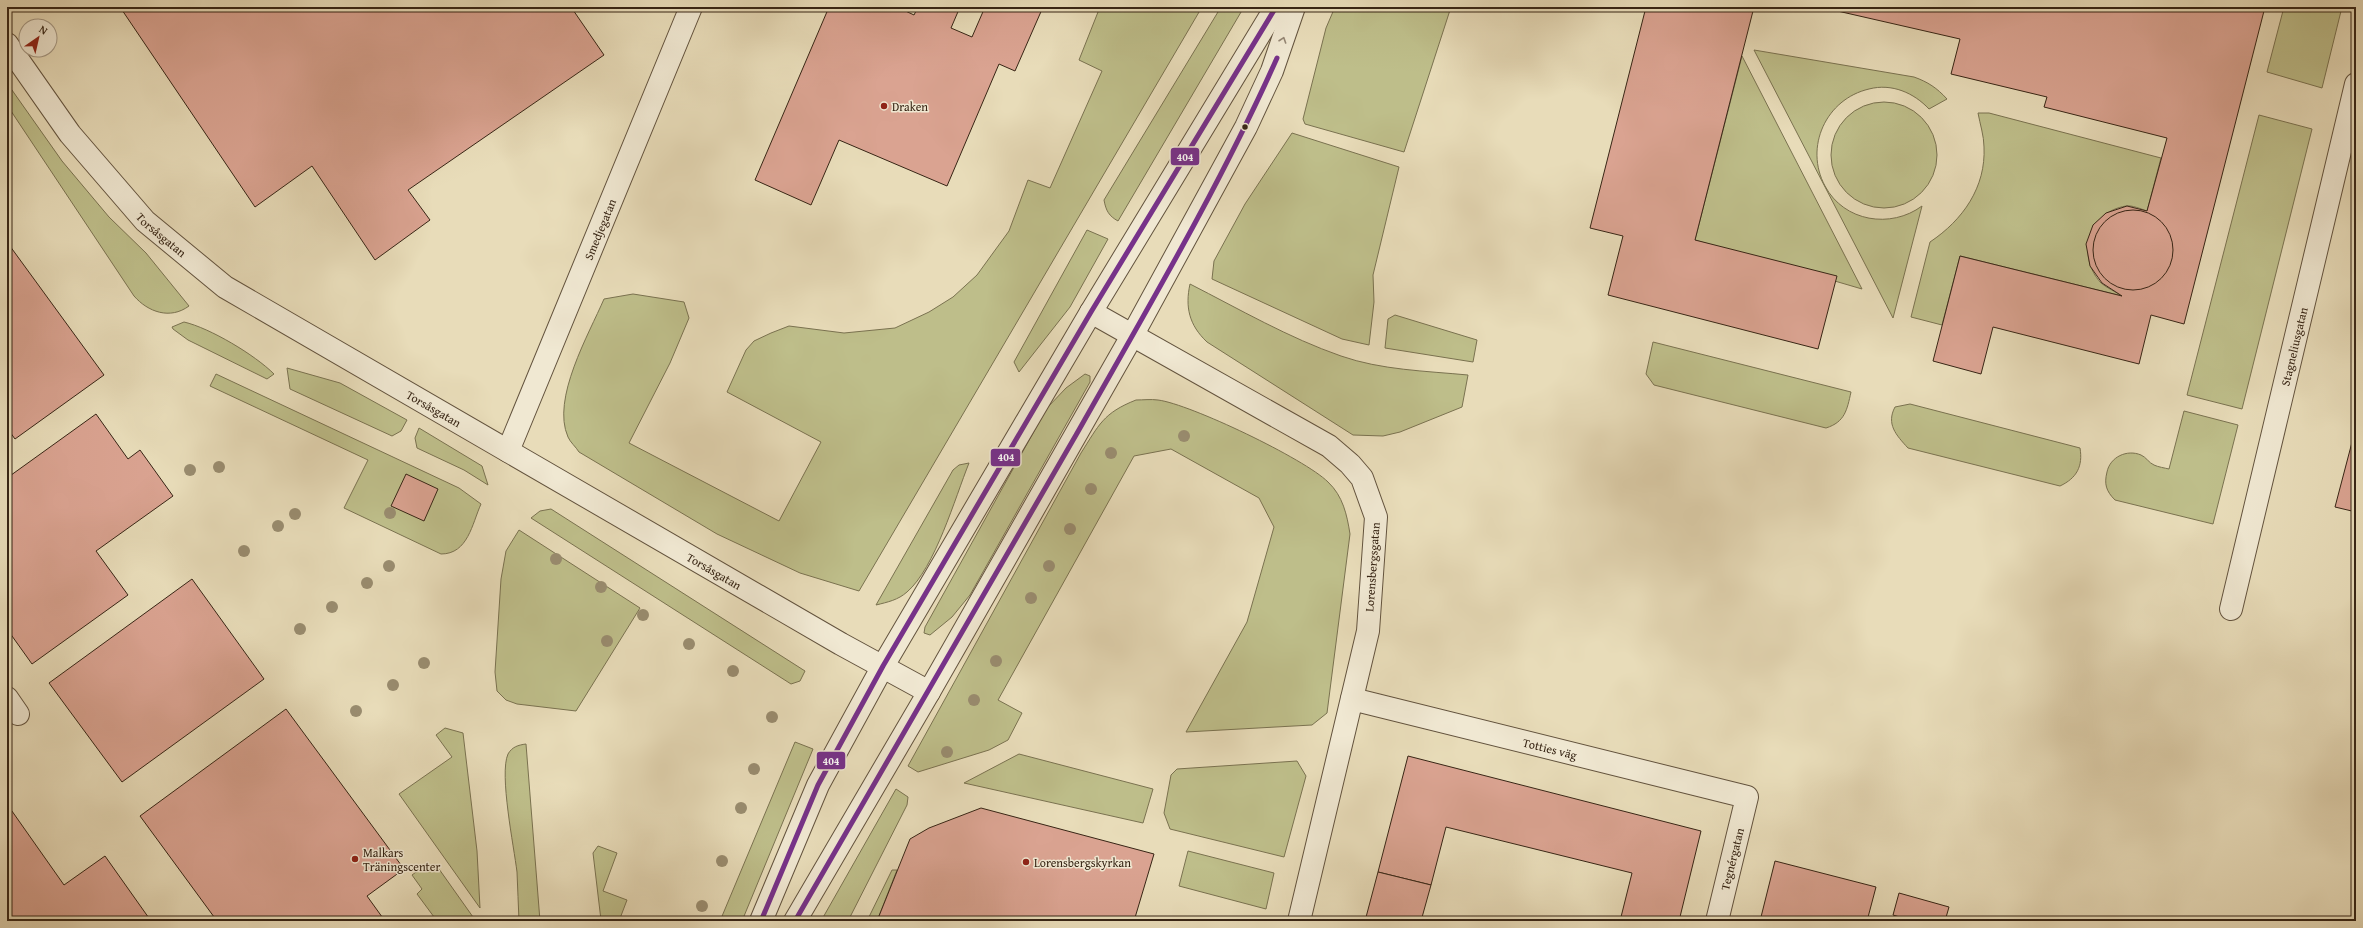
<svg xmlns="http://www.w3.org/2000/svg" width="2363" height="928" viewBox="0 0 2363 928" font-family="'Gentium Book Plus',serif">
<rect width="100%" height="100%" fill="#e8dcb9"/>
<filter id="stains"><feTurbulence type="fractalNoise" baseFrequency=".005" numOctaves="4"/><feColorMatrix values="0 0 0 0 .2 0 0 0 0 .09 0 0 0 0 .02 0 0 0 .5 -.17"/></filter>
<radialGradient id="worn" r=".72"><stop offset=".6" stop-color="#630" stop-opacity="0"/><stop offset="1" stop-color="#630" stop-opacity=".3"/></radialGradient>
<g fill="#bebe8a" stroke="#7a7250">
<path d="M 1100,7 L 1202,7 L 859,591 L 800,573 L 717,534 L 579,452 C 576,447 570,442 568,437 C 551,399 589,334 604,299 L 633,294 L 684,302 L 689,318 L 670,363 L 629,443 L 779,521 L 821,442 L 727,392 L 746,350 L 754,341 L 771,333 L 789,326 L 844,333 L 895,328 L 929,312 L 953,297 L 977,275 L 1009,231 L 1028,180 L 1050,188 L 1102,71 L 1079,60 Z"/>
<path d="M 1221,7 L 1244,7 L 1118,221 C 1109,216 1106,211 1104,200 Z"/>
<path d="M 1335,7 L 1451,7 L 1404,152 L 1305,124 L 1303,119 L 1326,28 Z"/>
<path d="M 2284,7 L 2342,7 L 2322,88 L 2267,72 Z"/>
<path d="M 1754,50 L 1914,77 C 1928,82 1937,88 1947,99 L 1929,109 C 1914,93 1892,83 1869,89 C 1826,99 1804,147 1825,186 C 1844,222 1891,229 1922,206 L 1893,318 Z"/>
<path d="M 1742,56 L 1862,289 L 1695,240 Z"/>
<path d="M 7,83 L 62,161 L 109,217 L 146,253 L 189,306 C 170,320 148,312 134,296 L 7,105 Z"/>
<circle cx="1884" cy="155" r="53"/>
<path d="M 1978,113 L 1989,113 L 2161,158 L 2147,211 C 2141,209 2132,205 2126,206 C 2088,212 2076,256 2101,283 C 2107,288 2116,292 2122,296 L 1960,256 L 1942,325 L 1911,317 L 1930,242 C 1963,220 1986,187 1984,147 C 1984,136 1980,124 1978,113 Z"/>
<path d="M 2259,115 L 2312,129 L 2242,409 L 2187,395 Z"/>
<path d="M 1292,133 L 1399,167 L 1373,275 L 1374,302 L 1369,345 L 1342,339 L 1212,279 L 1214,261 L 1245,204 Z"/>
<path d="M 1087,230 L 1108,239 L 1070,307 L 1019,372 L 1014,362 Z"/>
<path d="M 1190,284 C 1239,309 1289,338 1341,356 C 1381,370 1426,371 1468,375 L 1462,407 L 1400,432 L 1383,436 L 1353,435 L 1207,342 C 1189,325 1185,307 1190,284 Z"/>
<path d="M 1395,315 L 1477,340 L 1473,362 L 1385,348 L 1388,319 Z"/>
<path d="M 184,322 C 210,328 255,355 274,374 L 267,379 L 188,340 L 173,329 L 172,327 Z"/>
<path d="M 1653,342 L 1851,392 C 1847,410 1845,422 1826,428 L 1654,385 L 1646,374 Z"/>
<path d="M 287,368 L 340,383 L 407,420 L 401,431 L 392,436 L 290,389 Z"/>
<path d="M 216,374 L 459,488 L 481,504 C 472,524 468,554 441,554 L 344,508 L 368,460 L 210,386 Z"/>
<path d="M 1085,374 L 1090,376 L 1090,382 L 970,595 L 952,617 L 930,635 L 924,633 L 925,627 L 1047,408 L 1066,388 Z"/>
<path d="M 1136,400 C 1143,400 1151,399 1158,400 C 1190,404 1305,459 1328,482 C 1343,496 1347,515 1350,534 L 1327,713 L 1312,725 L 1186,732 L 1247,622 L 1274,527 L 1259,498 L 1171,449 L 1134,456 L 998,700 L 1022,713 L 1008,740 L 989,750 L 918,772 L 908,766 L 1081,453 C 1099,425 1103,413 1136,400 Z"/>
<path d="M 1910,404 L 2080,448 C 2083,466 2077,478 2060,486 L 1908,448 C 1896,435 1886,424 1895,407 Z"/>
<path d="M 2184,411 L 2238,425 L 2213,524 L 2115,500 C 2106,491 2104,484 2107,472 C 2110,457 2127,449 2141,455 C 2146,457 2149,463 2154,465 C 2158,467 2165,468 2169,469 Z"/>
<path d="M 419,428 L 482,466 L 488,485 L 464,470 L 417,448 L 415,438 Z"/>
<path d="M 969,463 C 955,498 935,568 907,592 C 898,600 888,602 876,605 L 953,470 L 959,465 Z"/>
<path d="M 551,509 L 805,671 L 800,681 L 791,684 L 531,518 L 540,511 Z"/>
<path d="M 519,530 L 640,608 L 576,711 L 517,704 L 506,700 L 497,691 L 495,672 L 501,579 L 506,551 Z"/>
<path d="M 445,728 L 463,733 L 477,851 L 480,908 L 399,794 L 452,757 L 436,735 Z"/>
<path d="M 795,742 L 813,749 L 742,921 L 720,921 Z"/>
<path d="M 526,744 L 540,921 L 519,921 C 518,905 518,888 517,872 C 514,847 499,774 508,754 C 512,747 518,745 526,744 Z"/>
<path d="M 1019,754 L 1153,789 L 1143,823 L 964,783 Z"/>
<path d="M 1297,761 L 1306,776 L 1284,857 L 1170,829 L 1164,813 L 1171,775 L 1177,769 Z"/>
<path d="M 896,789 L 908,797 L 907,805 L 848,921 L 821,921 Z"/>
<path d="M 598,846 L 617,853 L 603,891 L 627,900 L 619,921 L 601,920 L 593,853 Z"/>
<path d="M 1188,851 L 1274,873 L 1266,909 L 1179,886 Z"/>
<path d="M 439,869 L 473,917 L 473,921 L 437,921 L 417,894 L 422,889 L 412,875 L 419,870 Z"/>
<path d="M 892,870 L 897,870 L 877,921 L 867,921 Z"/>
</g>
<g fill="#daa391" stroke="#372515">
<path d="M 120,7 L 571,7 L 604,55 L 408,190 L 430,220 L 375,260 L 312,166 L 255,207 Z"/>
<path d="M 829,7 L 897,7 L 914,15 L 918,7 L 960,7 L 951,28 L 972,37 L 985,7 L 1043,7 L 1015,71 L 999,64 L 947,186 L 839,140 L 811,205 L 755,180 Z"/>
<path d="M 1646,7 L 1754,7 L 1695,240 L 1837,276 L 1818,349 L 1608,295 L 1623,236 L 1590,228 Z"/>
<path d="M 1820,7 L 2175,7 L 2192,10 L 2193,7 L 2265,7 L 2184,324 L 2151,315 L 2139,364 L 1993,327 L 1981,374 L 1933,361 L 1960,256 L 2122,296 L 2102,283 L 2090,266 L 2086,244 L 2093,225 L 2106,213 L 2127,206 L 2147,211 L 2167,138 L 2044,107 L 2047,97 L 1951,74 L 1960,39 Z"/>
<circle cx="2133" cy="250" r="40"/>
<path d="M 7,242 L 104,375 L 15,439 L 7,428 Z"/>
<path d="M 96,414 L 128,459 L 140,450 L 173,496 L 96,551 L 128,595 L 32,664 L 7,629 L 7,478 Z"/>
<path d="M 2356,427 L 2356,512 L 2335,507 Z"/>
<path d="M 406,474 L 438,489 L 424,521 L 391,506 Z"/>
<path d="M 192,579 L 264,679 L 122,782 L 49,683 Z"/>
<path d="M 286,709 L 404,869 L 367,896 L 385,921 L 217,921 L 140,816 Z"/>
<path d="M 1408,756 L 1701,831 L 1679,921 L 1620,921 L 1632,873 L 1446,827 L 1431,885 L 1378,872 Z"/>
<path d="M 7,804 L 64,885 L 105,856 L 151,921 L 7,921 Z"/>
<path d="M 981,808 L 1154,854 L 1134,921 L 877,921 L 910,839 L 929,828 Z"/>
<path d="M 1775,861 L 1876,887 L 1867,921 L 1839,921 L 1824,917 L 1823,921 L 1760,921 Z"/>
<path d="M 1378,872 L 1431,885 L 1421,921 L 1365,921 Z"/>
<path d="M 1899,893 L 1949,907 L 1945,921 L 1913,921 L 1893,915 Z"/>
</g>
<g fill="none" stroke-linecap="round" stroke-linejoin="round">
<g stroke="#63533e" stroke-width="24">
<g id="minor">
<path id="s1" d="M 7,44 L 70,134 L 145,221 L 225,287 L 841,644 L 929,692"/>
<path d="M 1091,312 L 1329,446 L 1350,464 L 1362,478 L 1376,517 L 1368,631 L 1299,921"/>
<path id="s2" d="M 508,451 L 691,7"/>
<path id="s3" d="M 2231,609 L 2356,84"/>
<path d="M 7,698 L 18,714"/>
<path id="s4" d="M 1352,699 L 1747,797 L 1717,921"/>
<path d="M 761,921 L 818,785 L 883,666 L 1091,312 L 1276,7"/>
<path d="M 795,921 L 929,692 L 1132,336 L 1246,127 L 1272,71 L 1294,7"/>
</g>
</g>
<use href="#minor" stroke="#f0e8d2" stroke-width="22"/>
<g stroke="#f0e8d2" stroke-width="8">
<g id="bus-1">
<path d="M 761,921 L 818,785 L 883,666 L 1091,312 L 1276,7"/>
<path d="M 795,921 C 890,759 983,597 1076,435 C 1146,311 1219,188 1277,58"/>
</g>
</g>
<use href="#bus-1" stroke="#77328a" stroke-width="5"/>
</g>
<g fill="#998c6f">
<circle cx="1184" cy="436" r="6"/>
<circle cx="1111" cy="453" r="6"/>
<circle cx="219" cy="467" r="6"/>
<circle cx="190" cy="470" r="6"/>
<circle cx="1091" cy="489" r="6"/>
<circle cx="390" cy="513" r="6"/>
<circle cx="295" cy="514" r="6"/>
<circle cx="278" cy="526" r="6"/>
<circle cx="1070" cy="529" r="6"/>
<circle cx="244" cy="551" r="6"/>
<circle cx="556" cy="559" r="6"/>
<circle cx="389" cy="566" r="6"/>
<circle cx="1049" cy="566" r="6"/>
<circle cx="367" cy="583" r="6"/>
<circle cx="601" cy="587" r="6"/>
<circle cx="1031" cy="598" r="6"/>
<circle cx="332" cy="607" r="6"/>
<circle cx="643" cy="615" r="6"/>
<circle cx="300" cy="629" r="6"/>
<circle cx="607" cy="641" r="6"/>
<circle cx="689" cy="644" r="6"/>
<circle cx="996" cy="661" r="6"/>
<circle cx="424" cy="663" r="6"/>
<circle cx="733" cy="671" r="6"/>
<circle cx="393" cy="685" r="6"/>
<circle cx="974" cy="700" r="6"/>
<circle cx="356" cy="711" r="6"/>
<circle cx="772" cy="717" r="6"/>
<circle cx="947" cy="752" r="6"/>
<circle cx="754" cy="769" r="6"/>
<circle cx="741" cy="808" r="6"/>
<circle cx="722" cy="861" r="6"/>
<circle cx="702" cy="906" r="6"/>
</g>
<defs><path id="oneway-chevron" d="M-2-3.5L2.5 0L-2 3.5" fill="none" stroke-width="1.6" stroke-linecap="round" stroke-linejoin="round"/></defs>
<use stroke="#948674" href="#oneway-chevron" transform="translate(1283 40) rotate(-71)"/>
<g fill="#8f2418" stroke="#f0e8d2" stroke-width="1.5">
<circle cx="884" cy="106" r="4"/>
<circle cx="355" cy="859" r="4"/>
<circle cx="1026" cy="862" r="4"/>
</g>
<circle fill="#372515" stroke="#f0e8d2" stroke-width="1.5" cx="1245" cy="127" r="3.5"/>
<g text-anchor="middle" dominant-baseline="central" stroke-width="3" stroke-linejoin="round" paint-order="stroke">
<g font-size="12" fill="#372515" stroke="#f0e8d2" text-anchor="start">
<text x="892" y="106">Draken</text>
<text x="363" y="852">Malkars<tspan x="363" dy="14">Träningscenter</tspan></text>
<text x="1034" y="862">Lorensbergskyrkan</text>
</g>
<g font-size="12" fill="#372515" stroke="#f0e8d2">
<text stroke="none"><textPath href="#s2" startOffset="240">Smedjegatan</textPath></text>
<text stroke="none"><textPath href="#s1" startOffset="246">Torsåsgatan</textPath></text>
<text stroke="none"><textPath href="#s3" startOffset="270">Stagneliusgatan</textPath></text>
<text stroke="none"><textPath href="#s1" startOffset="570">Torsåsgatan</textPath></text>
<text transform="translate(1372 567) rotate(-86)">Lorensbergsgatan</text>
<text stroke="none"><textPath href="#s1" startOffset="894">Torsåsgatan</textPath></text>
<text stroke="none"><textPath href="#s4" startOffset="204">Totties väg</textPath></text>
<text transform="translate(1732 859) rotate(-76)">Tegnérgatan</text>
</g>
</g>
<g stroke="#f0e8d2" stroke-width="1.5">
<rect x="1170" y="147" width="30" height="19" rx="4" fill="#77328a"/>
<rect x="990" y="448" width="31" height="19" rx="4" fill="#77328a"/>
<rect x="816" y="751" width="30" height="19" rx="4" fill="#77328a"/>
</g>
<g font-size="11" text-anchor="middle" font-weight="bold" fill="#fff">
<text x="1185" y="161">404</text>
<text x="1006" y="461">404</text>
<text x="831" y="765">404</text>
</g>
<rect width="2363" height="928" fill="none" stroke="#e8dcb9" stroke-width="24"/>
<rect x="8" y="8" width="2347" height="912" fill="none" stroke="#372515" stroke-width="2"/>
<rect x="12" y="12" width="2339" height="904" fill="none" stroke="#372515"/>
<g transform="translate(38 38) rotate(34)"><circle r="19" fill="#f0e8d2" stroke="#a69a86"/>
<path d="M0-3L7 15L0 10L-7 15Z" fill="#8f2418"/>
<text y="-6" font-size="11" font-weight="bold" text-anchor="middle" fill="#372515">N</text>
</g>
<rect width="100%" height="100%" filter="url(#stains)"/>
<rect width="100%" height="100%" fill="url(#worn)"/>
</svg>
